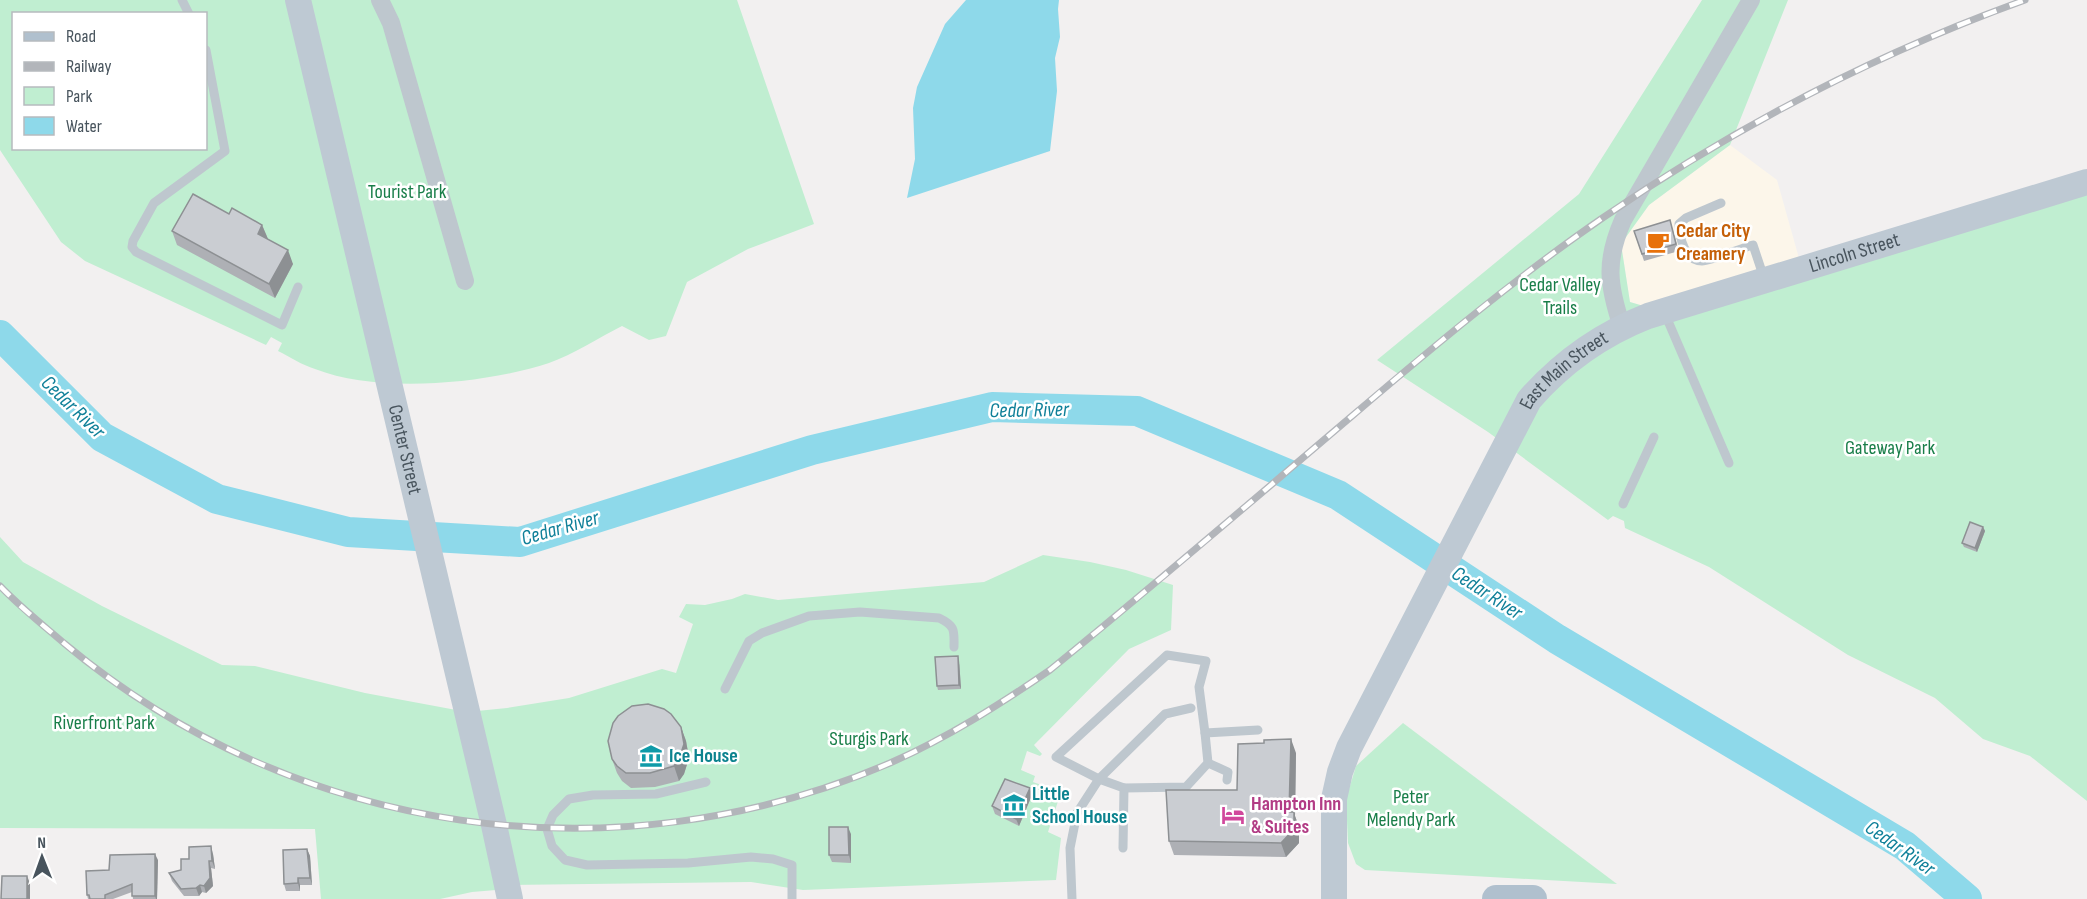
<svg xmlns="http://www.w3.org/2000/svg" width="2087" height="899" viewBox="0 0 2087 899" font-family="'Sofia Sans Condensed',sans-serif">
<rect width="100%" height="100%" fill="#f2f0f0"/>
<path fill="#fcf6ea" d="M 1730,145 L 1777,180 L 1802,269 L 1664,312 L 1630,302 L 1621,244 L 1649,205 Z"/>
<g fill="#c0eed1" fill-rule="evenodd">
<path d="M 0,0 L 737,0 L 814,224 L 748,249 L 687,282 L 666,336 L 649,340 L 622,326 C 600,337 572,355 549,363 C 485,384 378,394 315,369 C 302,365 290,357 278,351 L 282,343 L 271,337 L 266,345 L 85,261 L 61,242 L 0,150 ZM 14,14 L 206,14 L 206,148 L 14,148 Z"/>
<path d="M 1702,0 L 1788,0 L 1730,145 L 1649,205 L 1621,244 L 1630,302 L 1664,312 L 2087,182 L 2087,801 L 2030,756 L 1983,739 L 1935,698 L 1848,655 L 1709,567 L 1625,528 L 1624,521 L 1613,516 L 1608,520 L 1488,432 L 1377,360 L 1579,194 Z"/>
<path d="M 0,537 L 23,562 L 102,606 L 222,665 L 255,666 L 365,693 L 467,712 L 507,708 L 569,698 L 662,669 L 676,673 L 693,624 L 679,617 L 686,604 L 705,605 L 732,599 L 745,594 L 778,600 L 984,582 L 1043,555 L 1090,562 L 1126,570 L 1173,585 L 1171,630 L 1129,649 L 1034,745 L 1042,754 L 1040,756 L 1027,751 L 1021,770 L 1035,776 L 1033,782 L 1061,792 L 1048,832 L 1061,838 L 1056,880 L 803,890 L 751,882 L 507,885 L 508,889 L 472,892 L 440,899 L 321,899 L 315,829 L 0,828 Z"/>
<path d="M 1403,723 L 1617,884 L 1365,870 L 1356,864 L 1348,843 L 1346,799 L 1356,766 Z"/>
</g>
<path fill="#8ed9ea" d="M 966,0 L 1059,0 L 1058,9 L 1060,37 L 1055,58 L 1057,91 L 1050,151 L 907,198 L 915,159 L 913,108 L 917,87 L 945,24 Z"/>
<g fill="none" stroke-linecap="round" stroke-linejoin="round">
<path stroke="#8ed9ea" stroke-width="30" d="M 0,335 L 102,437 L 217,499 L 348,532 L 520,542 L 812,450 L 992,407 L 1137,411 L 1338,495 L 1557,639 L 1905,846 L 1967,899"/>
<g stroke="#bec7ce" stroke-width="9">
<path d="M 182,0 L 189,14"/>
<path d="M 206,50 L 225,151 L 154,203 L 133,241 L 132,247 L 136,252 L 282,325 L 298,287"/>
<path d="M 1721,203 L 1686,218 L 1679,224 C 1679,237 1685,261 1702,261 C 1712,261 1741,248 1753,245 L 1764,278"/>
<path d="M 1665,314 L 1729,463"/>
<path d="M 1623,504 L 1654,437"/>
<path d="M 725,689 L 749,641 L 762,633 L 809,616 L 860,612 L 939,618 C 956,626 954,631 954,647"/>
<path d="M 1208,763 L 1228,772 L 1227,780"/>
<path d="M 706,782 L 656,794 L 593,795 L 569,799 L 553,815 L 547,829 L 552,846 L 565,860 L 587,865 L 688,863 L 751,857 L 773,859 L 792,865 L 792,899"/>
<path d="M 1124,788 L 1186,787 L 1208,763 L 1205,733 L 1258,730"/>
<path d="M 1123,848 L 1124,788 L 1099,779 L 1056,757 L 1167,655 L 1206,661 L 1199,687 L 1205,733"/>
<path d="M 1072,899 L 1070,848 L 1077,813 L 1099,779 L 1165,714 L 1191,708"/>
</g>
<g stroke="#bec7ce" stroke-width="18">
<path d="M 380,0 L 391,23 L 465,281"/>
<path d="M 1622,327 C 1608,285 1605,261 1623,220 L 1751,0"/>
</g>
<g stroke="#bec9d3" stroke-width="26">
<path id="s1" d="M 298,0 L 494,825 L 510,899"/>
<path id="s2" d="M 1334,899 L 1334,799 L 1340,772 L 1349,748 L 1529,400 C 1562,362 1602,334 1648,316 L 2087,182"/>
</g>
<path stroke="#b0c0ce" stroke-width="28" d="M 1496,899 L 1533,899"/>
<g stroke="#b2b5ba" stroke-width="7">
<path id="rail" d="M 0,586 C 20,607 43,625 65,644 C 296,836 614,882 890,763 C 947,738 999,705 1050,670 C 1152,587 1252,501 1352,416 C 1433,347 1514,279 1601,219 C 1732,129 1875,54 2025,0"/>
</g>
<use href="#rail" stroke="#fff" stroke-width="4.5" stroke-dasharray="14" stroke-linecap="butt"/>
</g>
<g fill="#aeb0b5">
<path d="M 229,214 L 262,225 L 268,239 L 293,264 L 275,298 L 177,245 L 172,231 Z"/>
<path d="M 1672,227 L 1679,251 L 1644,261 L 1634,231 Z"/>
<path d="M 1983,527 L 1985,531 L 1977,552 L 1964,547 L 1962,543 Z"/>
<path d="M 959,660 L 961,689 L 938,690 L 937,686 Z"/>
<path d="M 681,727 L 686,741 L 689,758 L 684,774 L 679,781 L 655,787 L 631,788 L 622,781 L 617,773 L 612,759 Z"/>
<path d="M 1296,753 L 1295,816 L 1299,827 L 1299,843 L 1286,857 L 1174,855 L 1169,841 L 1237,790 Z"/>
<path d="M 1030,788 L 1032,795 L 1019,826 L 995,814 L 992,806 Z"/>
<path d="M 851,834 L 851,863 L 832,862 L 829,855 Z"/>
<path d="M 307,849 L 310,856 L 312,885 L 300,885 L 300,891 L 286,891 L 284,884 Z"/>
<path d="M 213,854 L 215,869 L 211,868 L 213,886 L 206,893 L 202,892 L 199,896 L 184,896 L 172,881 L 169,873 L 181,870 L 189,859 Z"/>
<path d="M 158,860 L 157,899 L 133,899 L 132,892 L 113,899 L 88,899 L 87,895 L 109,870 Z"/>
</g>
<g fill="#8d9093">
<path d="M 262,225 L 268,239 L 258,234 Z"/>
<path d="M 288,250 L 293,264 L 275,298 L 269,284 Z"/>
<path d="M 1983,527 L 1985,531 L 1977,552 L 1975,548 Z"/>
<path d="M 958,656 L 959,660 L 961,689 L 959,685 Z"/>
<path d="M 681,727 L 686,741 L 689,758 L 684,774 L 679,781 L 674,766 Z"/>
<path d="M 1291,739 L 1296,753 L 1295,816 L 1299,827 L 1299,843 L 1286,857 L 1281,843 L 1289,812 Z"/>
<path d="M 1030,788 L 1032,795 L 1019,826 L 1016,819 Z"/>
<path d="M 848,827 L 851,834 L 851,863 L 849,855 Z"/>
<path d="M 211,846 L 213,854 L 215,869 L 212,861 Z"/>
<path d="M 307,849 L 310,856 L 312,885 L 310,878 Z"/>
<path d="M 155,854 L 158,860 L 157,899 L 156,899 L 155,896 Z"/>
<path d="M 209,861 L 211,868 L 213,886 L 206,893 L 204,886 Z"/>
<path d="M 27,876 L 30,883 L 30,899 L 27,899 Z"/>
<path d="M 298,878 L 300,885 L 300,891 L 298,883 Z"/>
<path d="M 200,885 L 202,892 L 199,896 L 196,888 Z"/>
</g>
<g fill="#cacdd2" stroke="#8d9093" stroke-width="1.5">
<path d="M 193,194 L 229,214 L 232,208 L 262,225 L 258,234 L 288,250 L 269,284 L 172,231 Z"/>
<path d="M 1670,220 L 1676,244 L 1642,254 L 1634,231 Z"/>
<path d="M 1970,522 L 1983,527 L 1975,548 L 1962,543 Z"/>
<path d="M 958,656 L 959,685 L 937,686 L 935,657 Z"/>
<path d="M 648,704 L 664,709 L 671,714 L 681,727 L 684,744 L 679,759 L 674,766 L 650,773 L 626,773 L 617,766 L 612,759 L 608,741 L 613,723 L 618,716 L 632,706 Z"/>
<path d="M 1291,739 L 1289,812 L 1294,812 L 1294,829 L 1281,843 L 1169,841 L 1166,790 L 1237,790 L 1238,744 L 1264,743 L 1264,740 Z"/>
<path d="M 1005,779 L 1030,788 L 1016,819 L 992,806 Z"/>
<path d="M 829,827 L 848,827 L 849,855 L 829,855 Z"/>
<path d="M 211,846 L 212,861 L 209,861 L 210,878 L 204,886 L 200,885 L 196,888 L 181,889 L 169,873 L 181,870 L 181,859 L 189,859 L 189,847 Z"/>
<path d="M 307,849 L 310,878 L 298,878 L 298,883 L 284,884 L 283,850 Z"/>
<path d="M 155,854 L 155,896 L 132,896 L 132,884 L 105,895 L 105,899 L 90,899 L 89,895 L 87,895 L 86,871 L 109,870 L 110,855 Z"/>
<path d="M 2,876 L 27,876 L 27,899 L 1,899 Z"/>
</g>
<defs>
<g id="cafe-bare" transform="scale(1.8)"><path d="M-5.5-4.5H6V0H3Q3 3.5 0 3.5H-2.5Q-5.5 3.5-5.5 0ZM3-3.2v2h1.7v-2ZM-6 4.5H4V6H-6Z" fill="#e8710a" stroke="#fff" stroke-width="2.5" paint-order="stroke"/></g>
<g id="museum-bare" transform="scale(1.8)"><path d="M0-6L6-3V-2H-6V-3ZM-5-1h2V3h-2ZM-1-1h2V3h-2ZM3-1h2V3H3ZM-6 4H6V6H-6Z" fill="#0f9aa8" stroke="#fff" stroke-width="2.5" paint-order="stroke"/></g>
<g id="hotel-bare" transform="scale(1.8)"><path d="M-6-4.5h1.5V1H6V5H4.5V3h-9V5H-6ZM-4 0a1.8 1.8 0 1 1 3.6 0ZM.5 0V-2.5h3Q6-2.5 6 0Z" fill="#d1479c" stroke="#fff" stroke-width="2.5" paint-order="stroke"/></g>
</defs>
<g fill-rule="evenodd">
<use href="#cafe-bare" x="1658" y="242"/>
<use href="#museum-bare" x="651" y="756"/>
<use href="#museum-bare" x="1014" y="805"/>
<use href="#hotel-bare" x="1233" y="815"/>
</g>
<g text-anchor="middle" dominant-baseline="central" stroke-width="5" stroke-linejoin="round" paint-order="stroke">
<g font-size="20" fill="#197e49" stroke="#fff">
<text x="407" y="192">Tourist Park</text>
<text x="1560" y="285">Cedar Valley<tspan x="1560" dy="23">Trails</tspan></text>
<text x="1890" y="448">Gateway Park</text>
<text x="104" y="723">Riverfront Park</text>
<text x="869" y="739">Sturgis Park</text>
<text x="1411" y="797">Peter<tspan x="1411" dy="23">Melendy Park</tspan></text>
</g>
<g font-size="20" font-weight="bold" fill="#c56008" stroke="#fff" text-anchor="start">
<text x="1676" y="231">Cedar City<tspan x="1676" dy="23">Creamery</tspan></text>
</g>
<g font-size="20" fill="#48545d" stroke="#fff">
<text stroke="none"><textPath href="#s2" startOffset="908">Lincoln Street</textPath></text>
<text stroke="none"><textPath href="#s2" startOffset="591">East Main Street</textPath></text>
<text stroke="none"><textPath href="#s1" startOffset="462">Center Street</textPath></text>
</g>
<g font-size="20" font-weight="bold" fill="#0d838f" stroke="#fff" text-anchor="start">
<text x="669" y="756">Ice House</text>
<text x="1032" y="794">Little<tspan x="1032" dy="23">School House</tspan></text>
</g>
<g font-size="20" font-weight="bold" fill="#b23c85" stroke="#fff" text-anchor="start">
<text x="1251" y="804">Hampton Inn<tspan x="1251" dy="23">&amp; Suites</tspan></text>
</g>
<g font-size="21" font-style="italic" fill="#108099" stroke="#fff">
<text transform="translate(73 407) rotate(44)">Cedar River</text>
<text transform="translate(1029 410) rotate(-1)">Cedar River</text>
<text transform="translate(560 528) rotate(-16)">Cedar River</text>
<text transform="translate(1487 593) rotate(33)">Cedar River</text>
<text transform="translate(1900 848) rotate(35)">Cedar River</text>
</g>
</g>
<rect x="12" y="12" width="195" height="138" fill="#ffffff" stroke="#b6bbbe" stroke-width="1.5"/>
<rect x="24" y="32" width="30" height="9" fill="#b0c0ce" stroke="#b6bbbe" stroke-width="1.5"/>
<text x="66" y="42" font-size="18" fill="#48545d">Road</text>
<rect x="24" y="62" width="30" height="9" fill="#b2b5ba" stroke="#b6bbbe" stroke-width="1.5"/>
<text x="66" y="72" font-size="18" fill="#48545d">Railway</text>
<rect x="24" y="87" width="30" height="18" fill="#c0eed1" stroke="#b6bbbe" stroke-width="1.5"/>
<text x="66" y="102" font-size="18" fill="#48545d">Park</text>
<rect x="24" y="117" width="30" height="18" fill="#8ed9ea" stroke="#b6bbbe" stroke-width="1.5"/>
<text x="66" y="132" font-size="18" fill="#48545d">Water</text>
<g transform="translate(42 857) rotate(359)" stroke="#ffffff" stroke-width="4.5" paint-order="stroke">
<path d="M0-4.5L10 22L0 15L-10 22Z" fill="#48545d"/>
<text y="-9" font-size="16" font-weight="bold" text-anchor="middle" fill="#48545d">N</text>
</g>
</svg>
